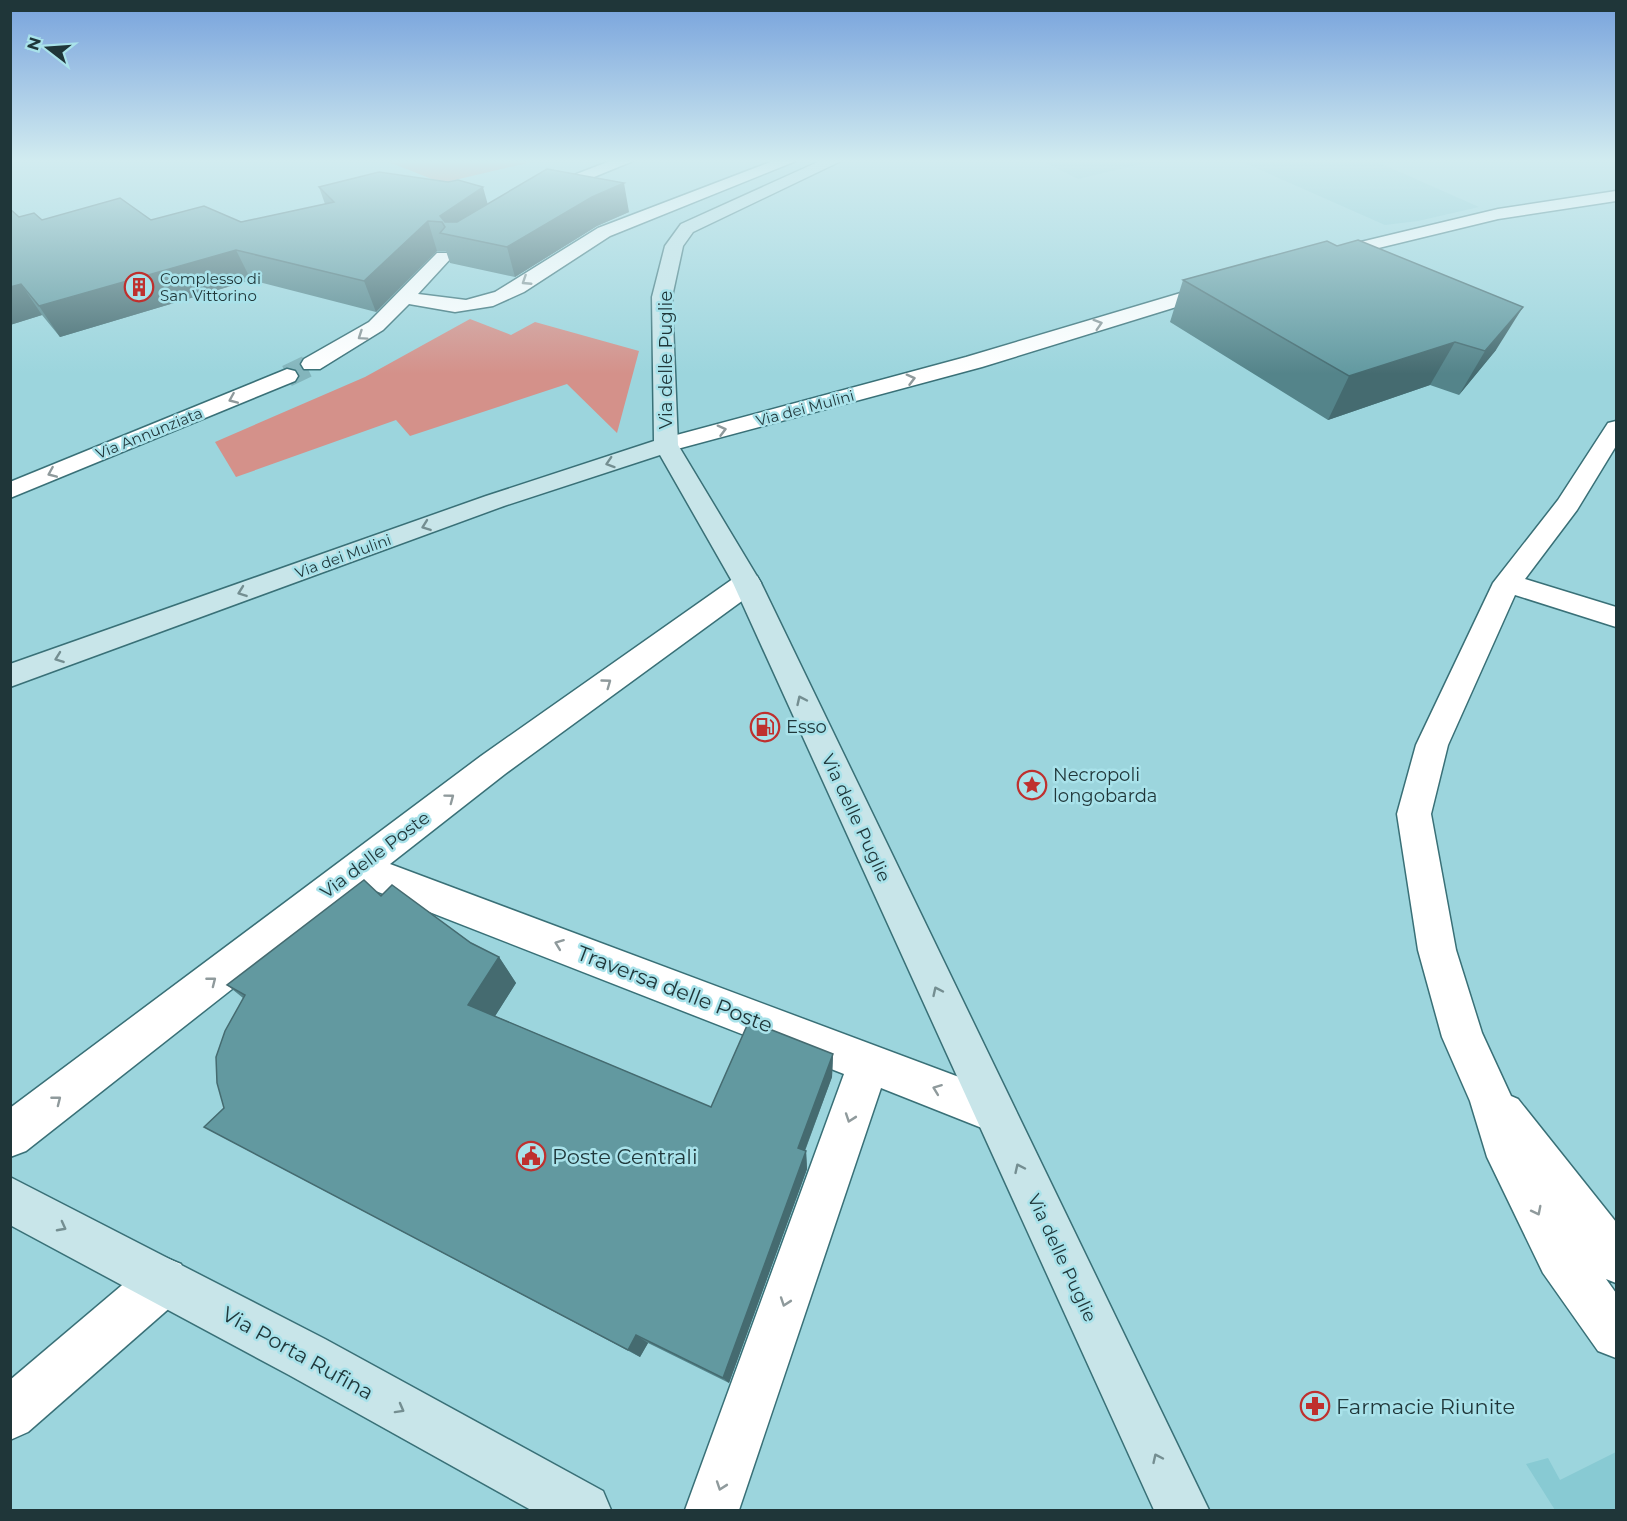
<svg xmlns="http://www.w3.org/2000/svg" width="1627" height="1521" viewBox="0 0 1627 1521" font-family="Montserrat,sans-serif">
<rect width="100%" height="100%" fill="#9cd5dd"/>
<g fill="#88cad3">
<path d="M 1042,161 L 1155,161 L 1078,179 Z"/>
<path d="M 1240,161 L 1375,161 L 1479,207 L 1418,221 L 1385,225 Z"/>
<path d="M 1616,1452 L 1616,1510 L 1555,1510 L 1526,1464 L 1548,1458 L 1560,1480 Z"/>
</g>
<g fill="#d4918a">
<path d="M 386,161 L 536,161 L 442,183 Z"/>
<path d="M 470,319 L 511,335 L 535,322 L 639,351 L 617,433 L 567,384 L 410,436 L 396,420 L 236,477 L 215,442 L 365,377 Z"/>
</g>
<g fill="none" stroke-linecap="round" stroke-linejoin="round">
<path stroke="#83b5bc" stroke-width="22" stroke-dasharray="22 11" stroke-linecap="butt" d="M 287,376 L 312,364"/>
<g stroke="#397077" stroke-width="3">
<g id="street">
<path d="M 610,161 L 633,161 L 550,195 L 544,197 L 536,192 L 538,189 Z"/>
<path d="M 773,161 L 796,161 L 610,236 L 524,292 L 493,306 L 455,312 L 409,304 L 383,330 L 320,369 L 304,369 L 301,364 L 304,359 L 369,322 L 437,253 L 449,253 L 452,257 L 418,294 L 466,300 L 495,292 L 598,228 Z"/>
<path d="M 1616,191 L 1616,201 L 1498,219 L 1325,261 L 1316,256 L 1319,252 L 1498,209 Z"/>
<path d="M 1221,281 L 1231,287 L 1228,291 L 982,367 L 666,452 L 658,450 L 654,445 L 658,440 L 966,357 Z"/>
<path d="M 287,369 L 295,371 L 298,376 L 295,381 L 10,498 L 10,482 Z"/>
<path d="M 1616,421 L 1616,446 L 1577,510 L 1525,579 L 1616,607 L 1616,627 L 1515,595 L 1448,745 L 1431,814 L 1456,950 L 1482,1033 L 1511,1096 L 1518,1099 L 1616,1222 L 1616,1283 L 1606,1279 L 1616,1293 L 1616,1358 L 1598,1351 L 1543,1273 L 1487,1157 L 1470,1101 L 1442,1037 L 1418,950 L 1397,814 L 1416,745 L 1493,583 L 1558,500 L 1608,423 Z"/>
<path d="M 747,574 L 757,576 L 761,583 L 757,590 L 505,774 L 390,864 L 1007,1095 L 1014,1110 L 1007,1125 L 992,1132 L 881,1088 L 739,1510 L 685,1510 L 844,1074 L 363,886 L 26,1151 L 10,1157 L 10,1108 L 481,756 L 737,576 Z"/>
<path d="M 164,1257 L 181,1264 L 188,1281 L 181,1298 L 28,1432 L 10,1440 L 10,1380 L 147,1264 Z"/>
</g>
</g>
<g stroke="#397077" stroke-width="3">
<g id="secondary">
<path d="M 820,161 L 841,161 L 693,232 L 683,246 L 672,297 L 678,445 L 761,583 L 1209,1510 L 1154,1510 L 733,583 L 660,455 L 504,506 L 10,687 L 10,664 L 486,496 L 654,441 L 652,297 L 665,246 L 681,224 Z"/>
<path d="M 10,1177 L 325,1339 L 603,1491 L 611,1510 L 531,1510 L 289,1375 L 10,1225 Z"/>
</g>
</g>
<use href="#street" fill="#fff" fill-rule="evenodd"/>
<use href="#secondary" fill="#c8e5e9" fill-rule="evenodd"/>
</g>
<g fill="#54848a">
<path d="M 319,187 L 488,204 L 629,212 L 597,226 L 515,277 L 450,263 L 446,251 L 437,251 L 376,312 L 251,280 L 60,337 L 42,315 L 10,325 L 19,217 L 42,220 L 241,222 L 325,204 Z"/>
<path d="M 1183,280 L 1496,350 L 1459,395 L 1430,385 L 1328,420 L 1170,322 Z"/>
<path d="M 381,896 L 499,957 L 516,983 L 495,1016 L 711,1107 L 833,1054 L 832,1077 L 805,1151 L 806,1151 L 807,1169 L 729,1383 L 648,1343 L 640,1357 L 204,1127 L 224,1108 L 243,998 L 227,985 Z"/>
</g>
<g fill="#456b70">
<path d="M 624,183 L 629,212 L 597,226 L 515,277 L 507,247 L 592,197 Z"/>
<path d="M 483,187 L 491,216 L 445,227 L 440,216 Z"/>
<path d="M 428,221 L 437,251 L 376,312 L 364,281 Z"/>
<path d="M 236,250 L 251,280 L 60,337 L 39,306 Z"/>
<path d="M 21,284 L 42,315 L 10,325 L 10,287 Z"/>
<path d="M 1523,307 L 1496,350 L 1459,395 L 1485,351 Z"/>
<path d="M 1455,342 L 1430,385 L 1328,420 L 1349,376 Z"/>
<path d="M 499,957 L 516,983 L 487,1029 L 468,1005 Z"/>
<path d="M 833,1054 L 832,1077 L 799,1166 L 798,1148 Z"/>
<path d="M 806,1151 L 807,1169 L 729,1383 L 723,1378 Z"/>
<path d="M 636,1335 L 648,1343 L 640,1357 L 628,1350 Z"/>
</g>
<g fill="#6299a0" stroke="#456b70" stroke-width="1.5">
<path d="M 547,169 L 624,183 L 592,197 L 507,247 L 440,233 L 445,227 L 442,222 L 428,221 L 364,281 L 236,250 L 39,306 L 21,284 L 10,287 L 10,209 L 19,217 L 34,213 L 42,220 L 120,198 L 151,220 L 204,206 L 241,222 L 334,202 L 319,187 L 379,172 L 448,182 L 458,180 L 483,187 L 440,216 L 445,222 L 457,222 Z"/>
<path d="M 1358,240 L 1523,307 L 1485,351 L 1455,342 L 1349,376 L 1183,280 L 1327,241 L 1337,246 Z"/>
<path d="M 364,880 L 381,896 L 392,885 L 471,943 L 499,957 L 468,1005 L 711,1107 L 749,1021 L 833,1054 L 798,1148 L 806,1151 L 723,1378 L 636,1335 L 628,1350 L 204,1127 L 224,1108 L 217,1083 L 216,1057 L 225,1031 L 245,995 L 227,985 Z"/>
</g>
<defs><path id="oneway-chevron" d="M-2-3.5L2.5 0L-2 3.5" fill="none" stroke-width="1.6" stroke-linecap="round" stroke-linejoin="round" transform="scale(1.5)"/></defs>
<g stroke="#8f9a9c">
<use href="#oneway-chevron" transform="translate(526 281) rotate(147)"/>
<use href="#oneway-chevron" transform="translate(1098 324) rotate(-17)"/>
<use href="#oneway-chevron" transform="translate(362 336) rotate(146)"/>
<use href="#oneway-chevron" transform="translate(911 379) rotate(-15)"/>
<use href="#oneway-chevron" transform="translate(233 399) rotate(157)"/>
<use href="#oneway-chevron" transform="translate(722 430) rotate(-15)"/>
<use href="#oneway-chevron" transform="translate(52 473) rotate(157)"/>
<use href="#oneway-chevron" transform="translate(607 683) rotate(-36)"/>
<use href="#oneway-chevron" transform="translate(450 798) rotate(-37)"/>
<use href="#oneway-chevron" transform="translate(559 944) rotate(-159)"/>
<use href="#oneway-chevron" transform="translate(212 981) rotate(-38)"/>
<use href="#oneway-chevron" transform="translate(937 1089) rotate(-159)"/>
<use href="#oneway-chevron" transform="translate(57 1100) rotate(-38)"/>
<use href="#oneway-chevron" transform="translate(850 1118) rotate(109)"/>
<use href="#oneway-chevron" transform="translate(1537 1211) rotate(63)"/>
<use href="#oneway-chevron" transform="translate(785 1302) rotate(109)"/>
<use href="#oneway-chevron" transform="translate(721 1486) rotate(109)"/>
</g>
<g stroke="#748e91">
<use href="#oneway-chevron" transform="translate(610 463) rotate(162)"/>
<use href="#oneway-chevron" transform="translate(426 526) rotate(160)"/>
<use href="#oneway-chevron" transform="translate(242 592) rotate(160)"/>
<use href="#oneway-chevron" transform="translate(59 658) rotate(160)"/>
<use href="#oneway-chevron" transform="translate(801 700) rotate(-115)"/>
<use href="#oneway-chevron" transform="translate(937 991) rotate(-115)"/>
<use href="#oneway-chevron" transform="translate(1019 1168) rotate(-115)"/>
<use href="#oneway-chevron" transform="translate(62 1227) rotate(28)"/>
<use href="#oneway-chevron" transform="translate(400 1409) rotate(29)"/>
<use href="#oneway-chevron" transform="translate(1157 1458) rotate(-115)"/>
</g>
<linearGradient id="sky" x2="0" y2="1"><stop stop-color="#77a2dc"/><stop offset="0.43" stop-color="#d2ecf0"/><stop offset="1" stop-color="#d2ecf0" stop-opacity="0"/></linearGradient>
<rect width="1627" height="374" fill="url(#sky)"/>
<defs>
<g id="building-ring" transform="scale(1.5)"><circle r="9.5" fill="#a9e2ea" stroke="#bf302e" stroke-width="1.5"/><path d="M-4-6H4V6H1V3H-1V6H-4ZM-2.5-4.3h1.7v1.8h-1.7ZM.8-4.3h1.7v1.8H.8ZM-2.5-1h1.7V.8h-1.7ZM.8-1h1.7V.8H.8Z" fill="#bf302e"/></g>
<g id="fuel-ring" transform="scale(1.5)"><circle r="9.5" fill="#a9e2ea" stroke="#bf302e" stroke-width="1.5"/><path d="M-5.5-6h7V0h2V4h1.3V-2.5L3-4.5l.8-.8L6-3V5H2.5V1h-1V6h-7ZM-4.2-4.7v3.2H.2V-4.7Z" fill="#bf302e"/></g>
<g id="sight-ring" transform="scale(1.5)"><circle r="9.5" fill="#a9e2ea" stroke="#bf302e" stroke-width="1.5"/><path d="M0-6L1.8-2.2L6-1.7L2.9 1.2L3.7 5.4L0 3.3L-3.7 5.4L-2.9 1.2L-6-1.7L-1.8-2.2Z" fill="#bf302e"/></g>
<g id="civic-ring" transform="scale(1.5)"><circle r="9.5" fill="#a9e2ea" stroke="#bf302e" stroke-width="1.5"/><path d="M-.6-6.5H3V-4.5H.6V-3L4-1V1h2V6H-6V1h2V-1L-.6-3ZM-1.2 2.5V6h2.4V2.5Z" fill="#bf302e"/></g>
<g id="pharmacy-ring" transform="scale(1.5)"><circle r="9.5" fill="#a9e2ea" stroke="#bf302e" stroke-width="1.5"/><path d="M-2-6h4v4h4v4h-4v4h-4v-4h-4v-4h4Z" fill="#bf302e"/></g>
</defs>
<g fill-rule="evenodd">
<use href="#building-ring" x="139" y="287"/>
<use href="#fuel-ring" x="765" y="727"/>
<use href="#sight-ring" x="1032" y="785"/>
<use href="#civic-ring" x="531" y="1156"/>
<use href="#pharmacy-ring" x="1315" y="1406"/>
</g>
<g text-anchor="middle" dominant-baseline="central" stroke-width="5" stroke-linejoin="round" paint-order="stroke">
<g font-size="15" fill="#1f3639" stroke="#a9e2ea" text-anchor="start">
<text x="160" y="278">Complesso di<tspan x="160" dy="17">San Vittorino</tspan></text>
</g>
<g font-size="15" fill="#1f3639" stroke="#a9e2ea">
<text transform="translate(805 408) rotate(-15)">Via dei Mulini</text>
<text transform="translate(149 433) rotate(-22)">Via Annunziata</text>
<text transform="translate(343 556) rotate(-20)">Via dei Mulini</text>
</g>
<g font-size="18" fill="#1f3639" stroke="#a9e2ea">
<text transform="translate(666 360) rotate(-90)">Via delle Puglie</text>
<text transform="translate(856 818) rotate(65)">Via delle Puglie</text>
<text transform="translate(375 855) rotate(-37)">Via delle Poste</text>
<text transform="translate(1062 1258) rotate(65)">Via delle Puglie</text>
</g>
<g font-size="18" fill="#1f3639" stroke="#a9e2ea" text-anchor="start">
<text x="786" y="727">Esso</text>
<text x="1053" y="775">Necropoli<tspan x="1053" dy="21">longobarda</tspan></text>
</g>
<g font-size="21" fill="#1f3639" stroke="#a9e2ea">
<text transform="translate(675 989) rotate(21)">Traversa delle Poste</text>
<text transform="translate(298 1353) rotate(29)">Via Porta Rufina</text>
</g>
<g font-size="21" fill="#1f3639" stroke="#a9e2ea" text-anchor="start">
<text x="552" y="1156">Poste Centrali</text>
<text x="1336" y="1406">Farmacie Riunite</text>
</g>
</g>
<rect width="1627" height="1521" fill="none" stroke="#1f3639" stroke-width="24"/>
<g transform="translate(48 48) rotate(287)" stroke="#a9e2ea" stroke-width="4.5" paint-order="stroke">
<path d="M0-4.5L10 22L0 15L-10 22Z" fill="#1f3639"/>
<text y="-9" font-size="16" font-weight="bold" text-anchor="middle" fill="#1f3639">N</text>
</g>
</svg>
